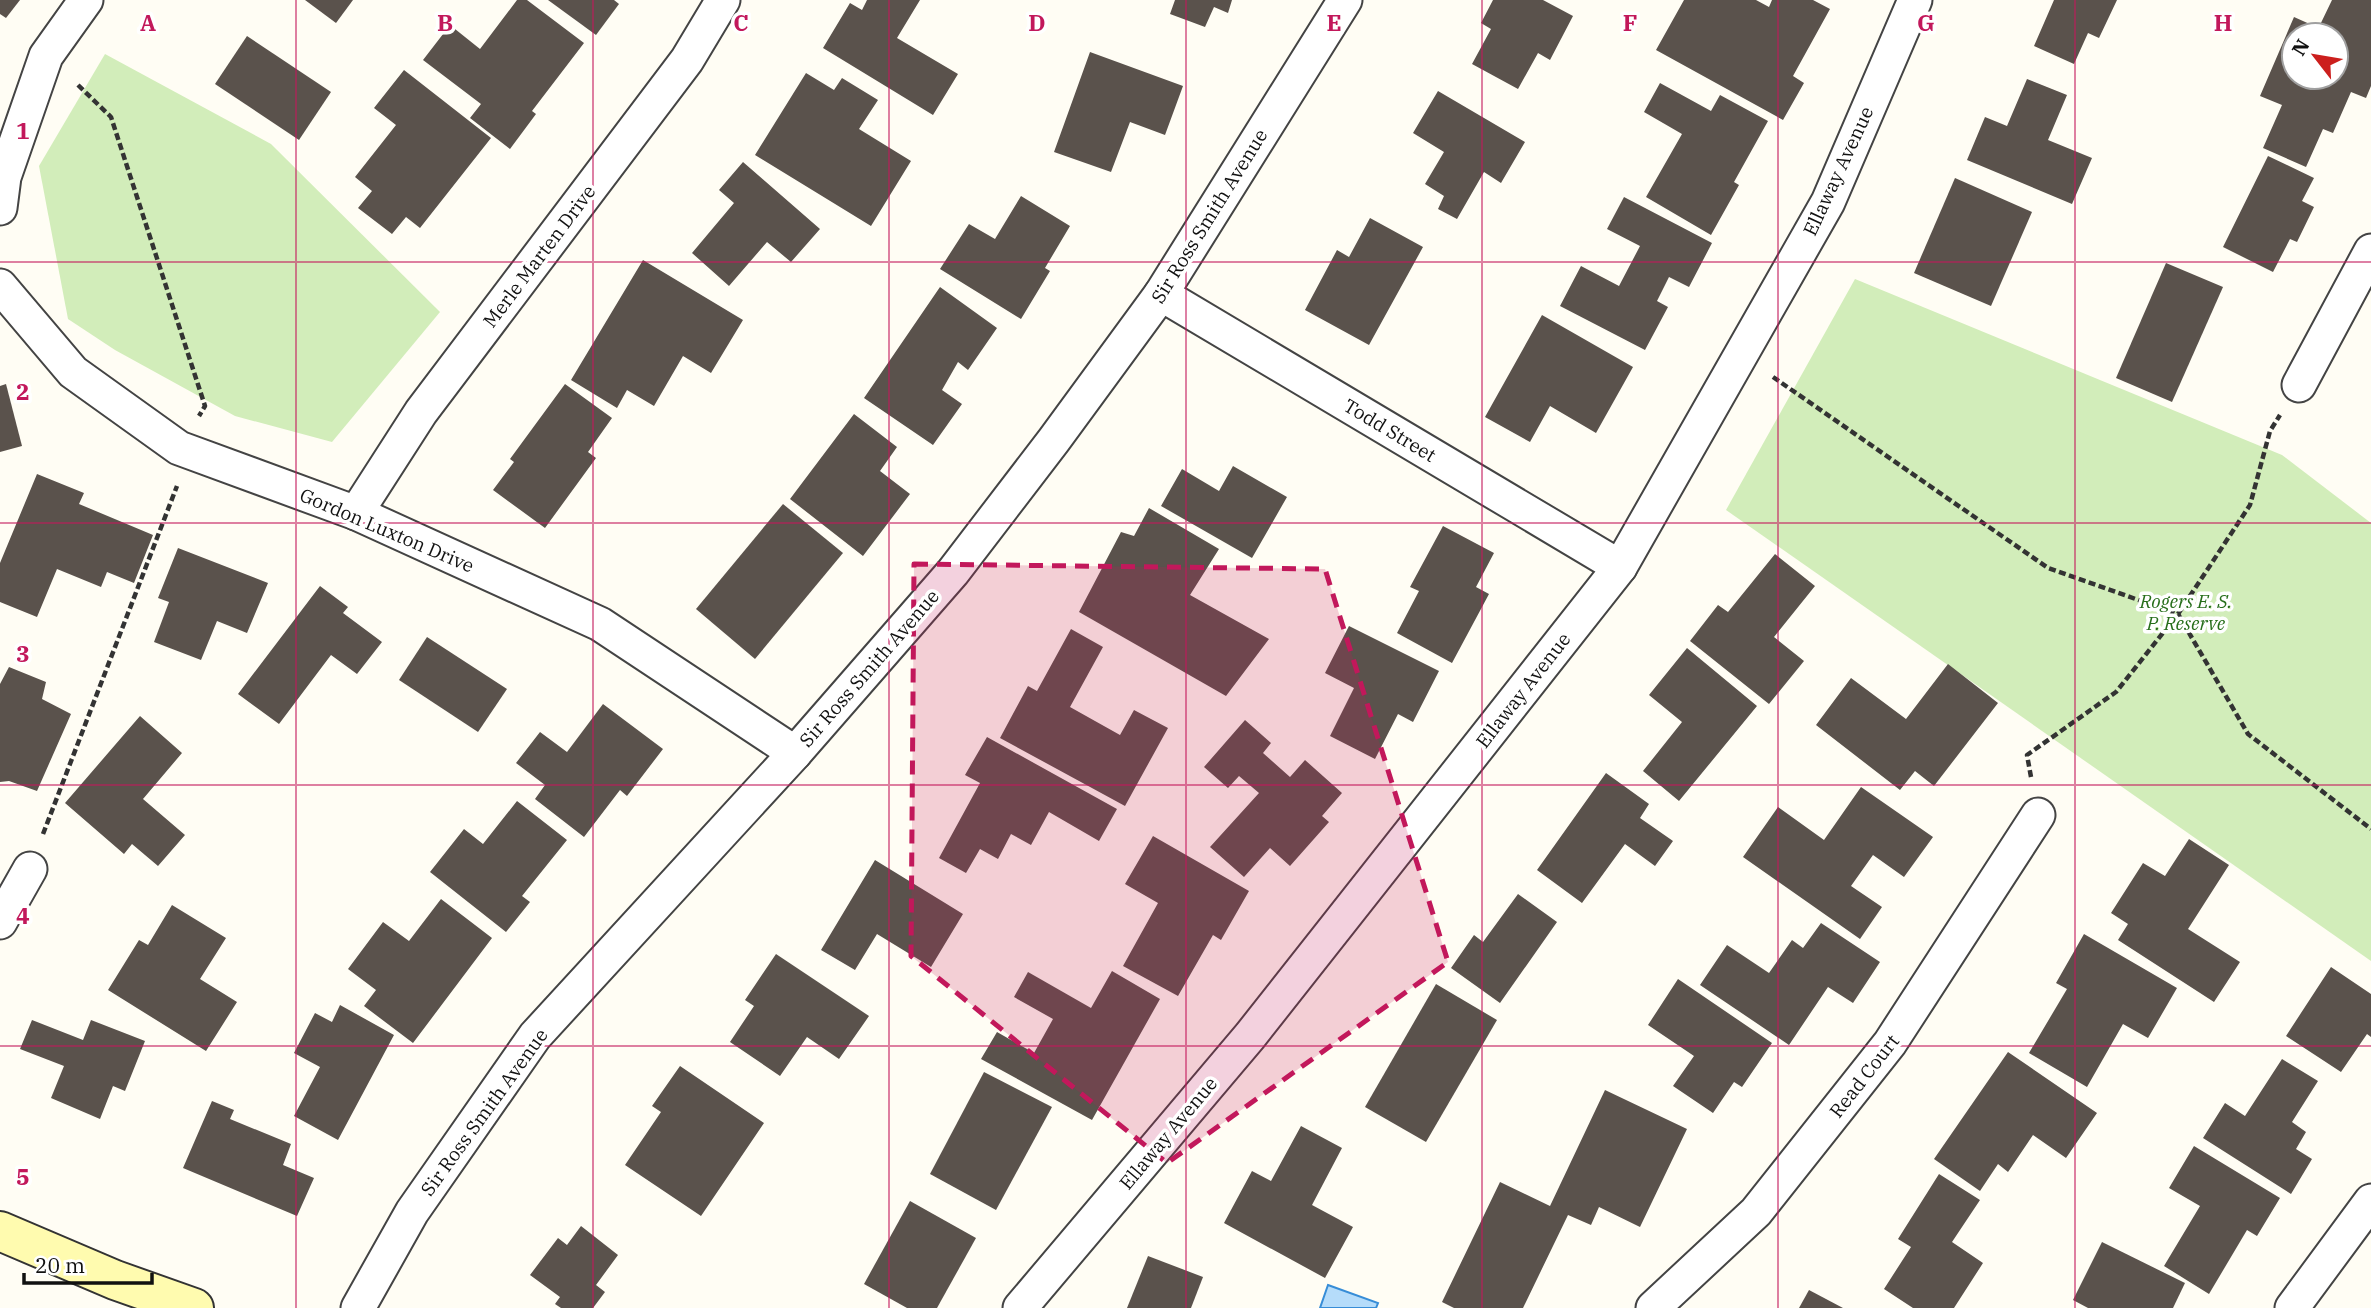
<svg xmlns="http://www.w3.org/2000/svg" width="2371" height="1308" viewBox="0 0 2371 1308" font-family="'IBM Plex Serif',serif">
<rect width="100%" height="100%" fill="#fffdf4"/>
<g fill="#d2edba">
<path d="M 105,54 L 271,144 L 440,312 L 332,442 L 235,416 L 115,350 L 68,319 L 39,166 Z"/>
<path d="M 1855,279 L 2282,455 L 2371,523 L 2371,961 L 1726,510 Z"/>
</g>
<path fill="#b5dcfa" stroke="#378dd7" stroke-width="2" d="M 1328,1285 L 1378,1303 L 1376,1308 L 1320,1308 Z"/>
<g fill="#5a524c" fill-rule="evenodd">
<path d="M 0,0 L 20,0 L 6,18 L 0,14 Z"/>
<path d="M 305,0 L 353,0 L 336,23 Z"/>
<path d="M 517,0 L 527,0 L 584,43 L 532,111 L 536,114 L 510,149 L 470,118 L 481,104 L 423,60 L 450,25 L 480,49 Z"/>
<path d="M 548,0 L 614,0 L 619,4 L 596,35 Z"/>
<path d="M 867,0 L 920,0 L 897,38 L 958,74 L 933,115 L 823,48 L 850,3 L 862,10 Z"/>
<path d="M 1175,0 L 1232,0 L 1228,13 L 1214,7 L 1205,27 L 1170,14 Z"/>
<path d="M 1493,0 L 1543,0 L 1573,16 L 1550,60 L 1538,53 L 1518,89 L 1472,64 L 1491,29 L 1481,23 Z"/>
<path d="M 1684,0 L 1756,0 L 1769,7 L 1772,0 L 1813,0 L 1830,9 L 1793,76 L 1804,83 L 1783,120 L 1656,50 Z"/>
<path d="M 2054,0 L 2117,0 L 2099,38 L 2088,33 L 2074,64 L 2034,46 Z"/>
<path d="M 2332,0 L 2371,0 L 2371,86 L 2366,98 L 2351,92 L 2333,133 L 2323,129 L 2306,167 L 2263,148 L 2282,105 L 2260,96 L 2294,17 L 2332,34 L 2319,27 ZM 2294,35 L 2336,35 L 2336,77 L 2294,77 Z"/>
<path d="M 247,36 L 331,92 L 299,140 L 215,84 Z"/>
<path d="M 1090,52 L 1183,86 L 1165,135 L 1130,122 L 1111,172 L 1054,152 Z"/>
<path d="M 404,70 L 491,138 L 420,228 L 406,217 L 392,234 L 358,208 L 372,191 L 355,177 L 396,125 L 374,108 Z"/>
<path d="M 806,73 L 834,90 L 842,78 L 878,100 L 859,129 L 911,161 L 871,226 L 755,155 Z"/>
<path d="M 2027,79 L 2067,95 L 2048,140 L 2092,158 L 2072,204 L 1967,160 L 1985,117 L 2007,126 Z"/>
<path d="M 1660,83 L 1711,111 L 1720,95 L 1768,121 L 1734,182 L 1739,185 L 1711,235 L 1646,197 L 1682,134 L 1644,112 Z"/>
<path d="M 1438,91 L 1525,142 L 1501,183 L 1484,172 L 1457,219 L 1438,209 L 1444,196 L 1425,184 L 1444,152 L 1413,133 Z"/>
<path d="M 2268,156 L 2314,178 L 2302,201 L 2314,207 L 2297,242 L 2290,239 L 2273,272 L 2223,247 Z"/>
<path d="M 743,162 L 820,229 L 791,262 L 767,242 L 729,286 L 692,253 L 734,203 L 719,190 Z"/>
<path d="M 1955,178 L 2032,212 L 1991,306 L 1914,273 Z"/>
<path d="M 1021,196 L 1070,226 L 1045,268 L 1050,271 L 1021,319 L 940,269 L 969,224 L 995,239 Z"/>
<path d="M 1624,197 L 1712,243 L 1689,287 L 1669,277 L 1657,301 L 1668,307 L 1645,350 L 1560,306 L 1581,266 L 1619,286 L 1640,246 L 1607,229 Z"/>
<path d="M 1370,218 L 1423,247 L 1369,345 L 1305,310 L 1337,250 L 1349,257 Z"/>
<path d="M 643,260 L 743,320 L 711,373 L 683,356 L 654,406 L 627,390 L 617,408 L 571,380 Z"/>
<path d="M 2166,263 L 2223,287 L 2172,402 L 2116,378 Z"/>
<path d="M 940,287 L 997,328 L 968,370 L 958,362 L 942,390 L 962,404 L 933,445 L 864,398 Z"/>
<path d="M 1542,315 L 1633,367 L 1596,433 L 1550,406 L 1530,442 L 1485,417 Z"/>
<path d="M 6,384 L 22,446 L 0,452 L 0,386 Z"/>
<path d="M 565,384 L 612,418 L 588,452 L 596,458 L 545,528 L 493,490 L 514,462 L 510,459 Z"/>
<path d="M 854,414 L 897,447 L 880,471 L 910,494 L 863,556 L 790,499 Z"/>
<path d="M 1233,466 L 1287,497 L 1252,558 L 1161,506 L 1182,469 L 1219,491 Z"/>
<path d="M 37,474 L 84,493 L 79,504 L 153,535 L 134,583 L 107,572 L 101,587 L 57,569 L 37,617 L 0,602 L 0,563 Z"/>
<path d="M 783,504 L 843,553 L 755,659 L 696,609 Z"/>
<path d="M 1149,508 L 1219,549 L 1190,595 L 1269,639 L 1226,696 L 1079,612 L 1121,532 L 1134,536 Z"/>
<path d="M 1443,526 L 1494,553 L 1476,587 L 1489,594 L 1452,663 L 1397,633 L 1419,591 L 1410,587 Z"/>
<path d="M 178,548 L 268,583 L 247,633 L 217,621 L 201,660 L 154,642 L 169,602 L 158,598 Z"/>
<path d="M 1775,554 L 1815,586 L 1774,637 L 1804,661 L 1769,704 L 1690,641 L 1718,605 L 1728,612 Z"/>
<path d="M 320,586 L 348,607 L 343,613 L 382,642 L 357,674 L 331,655 L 279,724 L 238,694 Z"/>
<path d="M 1349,626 L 1439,671 L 1413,722 L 1398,714 L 1375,759 L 1330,736 L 1354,688 L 1325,673 Z"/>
<path d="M 1071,629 L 1103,647 L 1070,707 L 1120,735 L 1134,710 L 1168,728 L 1125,806 L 1000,738 L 1028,686 L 1037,691 Z"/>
<path d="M 427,637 L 507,689 L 478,732 L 399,680 Z"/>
<path d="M 1687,648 L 1757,706 L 1679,801 L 1643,771 L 1682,722 L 1649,695 Z"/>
<path d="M 1948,664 L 1998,703 L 1934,786 L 1915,771 L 1900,790 L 1816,725 L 1851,678 L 1906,719 Z"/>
<path d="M 9,667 L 46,682 L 42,699 L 71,714 L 37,791 L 9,781 L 0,782 L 0,684 Z"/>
<path d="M 603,704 L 663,749 L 627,796 L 620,790 L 584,837 L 535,799 L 545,785 L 516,763 L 540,732 L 567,752 Z"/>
<path d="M 140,716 L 182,753 L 143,799 L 185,835 L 158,866 L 132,844 L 124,854 L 65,803 Z"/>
<path d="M 1245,720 L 1271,743 L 1263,753 L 1290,777 L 1305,760 L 1342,793 L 1322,816 L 1329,822 L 1290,866 L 1270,848 L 1244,877 L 1210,847 L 1259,793 L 1239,776 L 1228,788 L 1204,767 Z"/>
<path d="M 987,737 L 1117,809 L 1099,841 L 1049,812 L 1031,845 L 1011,834 L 998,859 L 980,849 L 966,873 L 939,858 L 980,783 L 965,775 Z"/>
<path d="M 1606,773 L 1649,804 L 1640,818 L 1673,841 L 1655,866 L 1625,844 L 1582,903 L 1537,870 Z"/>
<path d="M 1861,787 L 1933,837 L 1904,877 L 1873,855 L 1851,886 L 1882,907 L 1860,939 L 1743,857 L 1778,807 L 1824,840 Z"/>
<path d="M 517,801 L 567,840 L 522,896 L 530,902 L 506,932 L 430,872 L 464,829 L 483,844 Z"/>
<path d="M 1153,836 L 1249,891 L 1221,940 L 1213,935 L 1178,996 L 1123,966 L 1158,903 L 1125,884 Z"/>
<path d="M 2189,839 L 2229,865 L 2188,929 L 2240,962 L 2214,1002 L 2118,940 L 2128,924 L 2111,913 L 2143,863 L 2165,876 Z"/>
<path d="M 875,860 L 963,914 L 931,967 L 877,934 L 855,970 L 821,950 Z"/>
<path d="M 1518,894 L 1557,922 L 1500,1003 L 1451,968 L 1474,935 L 1483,942 Z"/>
<path d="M 441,899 L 492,938 L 413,1043 L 364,1006 L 376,990 L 348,969 L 383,922 L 409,941 Z"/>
<path d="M 172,905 L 226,938 L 200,979 L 237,1002 L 206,1051 L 108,990 L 139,940 L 148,945 Z"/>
<path d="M 1821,923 L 1880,962 L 1853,1003 L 1828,987 L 1789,1045 L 1700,985 L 1727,945 L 1769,973 L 1792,940 L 1803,948 Z"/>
<path d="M 2084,934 L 2177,988 L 2148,1038 L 2123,1024 L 2087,1087 L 2029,1053 L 2067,989 L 2056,983 Z"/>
<path d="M 776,954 L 869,1016 L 839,1059 L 807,1037 L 780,1076 L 730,1042 L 754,1006 L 745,1000 Z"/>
<path d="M 2331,967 L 2371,994 L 2371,1037 L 2367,1034 L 2341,1072 L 2286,1036 Z"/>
<path d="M 1112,971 L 1160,999 L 1092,1120 L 981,1059 L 997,1032 L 1034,1053 L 1053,1019 L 1014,997 L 1028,972 L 1091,1008 Z"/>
<path d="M 1678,979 L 1772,1043 L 1742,1087 L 1734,1082 L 1713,1113 L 1673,1086 L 1694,1056 L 1648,1025 Z"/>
<path d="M 1436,984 L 1497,1020 L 1426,1142 L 1365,1107 Z"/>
<path d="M 340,1005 L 394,1035 L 338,1140 L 294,1116 L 320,1067 L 294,1053 L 315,1013 L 332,1022 Z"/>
<path d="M 32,1020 L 83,1040 L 91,1020 L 145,1041 L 125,1091 L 113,1086 L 100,1119 L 51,1098 L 64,1066 L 20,1049 Z"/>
<path d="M 2008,1052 L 2097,1113 L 2066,1158 L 2033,1135 L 2008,1172 L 1998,1164 L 1980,1191 L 1934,1159 Z"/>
<path d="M 2282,1059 L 2318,1081 L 2292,1122 L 2306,1132 L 2296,1149 L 2312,1159 L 2291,1194 L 2203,1138 L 2225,1103 L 2245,1116 Z"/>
<path d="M 680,1066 L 764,1123 L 701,1216 L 625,1165 L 661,1112 L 652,1106 Z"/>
<path d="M 984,1072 L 1052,1107 L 996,1210 L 930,1174 Z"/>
<path d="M 1605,1090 L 1687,1129 L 1640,1227 L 1599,1207 L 1591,1225 L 1568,1215 L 1523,1308 L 1454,1308 L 1442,1302 L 1500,1182 L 1550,1206 Z"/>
<path d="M 212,1101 L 234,1110 L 230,1119 L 291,1144 L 283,1165 L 314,1178 L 297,1216 L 183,1168 Z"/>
<path d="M 1301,1126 L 1342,1148 L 1312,1205 L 1353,1227 L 1325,1278 L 1224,1223 L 1252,1171 L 1271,1181 Z"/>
<path d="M 2194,1146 L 2280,1198 L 2257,1236 L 2247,1230 L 2209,1294 L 2164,1266 L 2200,1206 L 2169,1188 Z"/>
<path d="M 1939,1174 L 1980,1200 L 1952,1242 L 1983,1263 L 1954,1308 L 1913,1308 L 1884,1289 L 1911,1247 L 1898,1239 Z"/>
<path d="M 910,1201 L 976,1238 L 937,1308 L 907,1308 L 864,1284 Z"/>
<path d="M 581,1226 L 618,1255 L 596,1285 L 605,1292 L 593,1308 L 561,1308 L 555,1304 L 560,1297 L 530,1275 L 558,1238 L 567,1245 Z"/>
<path d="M 2102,1242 L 2185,1283 L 2173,1308 L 2088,1308 L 2073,1300 Z"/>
<path d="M 1148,1256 L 1203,1277 L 1191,1308 L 1127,1308 Z"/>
<path d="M 1809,1290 L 1843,1308 L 1799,1308 Z"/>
</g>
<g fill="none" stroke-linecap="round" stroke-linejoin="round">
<g stroke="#444" stroke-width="37">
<g id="minor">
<path d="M 0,208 L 4,177 L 46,56 L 86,0"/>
<path d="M 0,286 L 73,372 L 179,448 L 356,513 L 600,624 L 795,753"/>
<path d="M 1161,294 L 1620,567"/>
<path d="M 2299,385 L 2371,251"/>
<path d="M 356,513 L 421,412 L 687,60 L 723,0"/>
<path d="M 0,922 L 30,869"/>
<path d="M 358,1308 L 412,1212 L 535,1036 L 795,753 L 953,572 L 1054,440 L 1161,294 L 1345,0"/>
<path d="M 1020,1308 L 1250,1036 L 1620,567 L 1828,202 L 1915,0"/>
<path d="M 1653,1308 L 1756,1212 L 1890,1043 L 2038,815"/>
<path d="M 2292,1308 L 2371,1201"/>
</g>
</g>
<g stroke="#333" stroke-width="42">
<path id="secondary" d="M 0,1231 L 115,1280 L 194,1308"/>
</g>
<g stroke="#333" stroke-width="4.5" stroke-dasharray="7 3.5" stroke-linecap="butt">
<path d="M 78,85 L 111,117 L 205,406 L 199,416"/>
<path d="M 1773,377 L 2048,568 L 2178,614 L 2248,734 L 2371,829"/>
<path d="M 2031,777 L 2027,755 L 2116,692 L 2178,614 L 2250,505 L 2270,431 L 2280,415"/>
<path d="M 43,834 L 177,486"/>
</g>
<use href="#minor" stroke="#fff" stroke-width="33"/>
<use href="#secondary" stroke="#fffbaf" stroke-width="38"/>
</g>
<path fill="#c2185b" fill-opacity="0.2" stroke="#c2185b" stroke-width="5" stroke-dasharray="14 9" stroke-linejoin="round" d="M 914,564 L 1325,569 L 1448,962 L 1167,1163 L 911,956 Z"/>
<path fill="none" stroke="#c2185b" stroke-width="2" stroke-opacity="0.55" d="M 296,0 L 296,1308M 593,0 L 593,1308M 889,0 L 889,1308M 1186,0 L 1186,1308M 1482,0 L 1482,1308M 1778,0 L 1778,1308M 2075,0 L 2075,1308M 0,262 L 2371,262M 0,523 L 2371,523M 0,785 L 2371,785M 0,1046 L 2371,1046"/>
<g text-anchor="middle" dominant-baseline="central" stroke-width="7" stroke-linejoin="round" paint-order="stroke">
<g font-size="19" fill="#111" stroke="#fff">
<text transform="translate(1838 171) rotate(-65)">Ellaway Avenue</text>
<text transform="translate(1209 216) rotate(-58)">Sir Ross Smith Avenue</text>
<text transform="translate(539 256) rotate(-53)">Merle Marten Drive</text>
<text transform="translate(1390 430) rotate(31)">Todd Street</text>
<text transform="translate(387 530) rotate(23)">Gordon Luxton Drive</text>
<text transform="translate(869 668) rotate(-49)">Sir Ross Smith Avenue</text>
<text transform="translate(1523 690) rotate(-52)">Ellaway Avenue</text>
<text transform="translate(1864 1076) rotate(-52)">Read Court</text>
<text transform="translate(484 1112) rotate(-54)">Sir Ross Smith Avenue</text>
<text transform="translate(1168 1133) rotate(-50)">Ellaway Avenue</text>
</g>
<g font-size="19" font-style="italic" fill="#276e1b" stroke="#fff">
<text x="2186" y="601">Rogers E. S.<tspan x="2186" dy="22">P. Reserve</tspan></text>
</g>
</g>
<g font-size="23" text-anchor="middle" font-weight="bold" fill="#c2185b" stroke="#fff" stroke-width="7" stroke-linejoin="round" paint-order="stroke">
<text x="148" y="31">A</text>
<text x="445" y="31">B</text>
<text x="741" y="31">C</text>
<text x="1037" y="31">D</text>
<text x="1334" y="31">E</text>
<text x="1630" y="31">F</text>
<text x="1926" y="31">G</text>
<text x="2223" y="31">H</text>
<text x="23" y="139">1</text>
<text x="23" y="400">2</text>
<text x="23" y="662">3</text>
<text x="23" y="924">4</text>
<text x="23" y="1185">5</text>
</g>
<g transform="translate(2315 56) rotate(301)"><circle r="33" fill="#ffffff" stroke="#a0a0a0" stroke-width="2"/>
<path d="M0-5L12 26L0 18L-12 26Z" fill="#cc1f1d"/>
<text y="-10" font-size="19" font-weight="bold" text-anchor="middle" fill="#111111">N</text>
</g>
<path d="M24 1273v10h128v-10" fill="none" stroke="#111111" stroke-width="3.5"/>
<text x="35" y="1273" font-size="21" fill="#111111" stroke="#ffffff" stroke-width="5" paint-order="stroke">20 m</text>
</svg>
